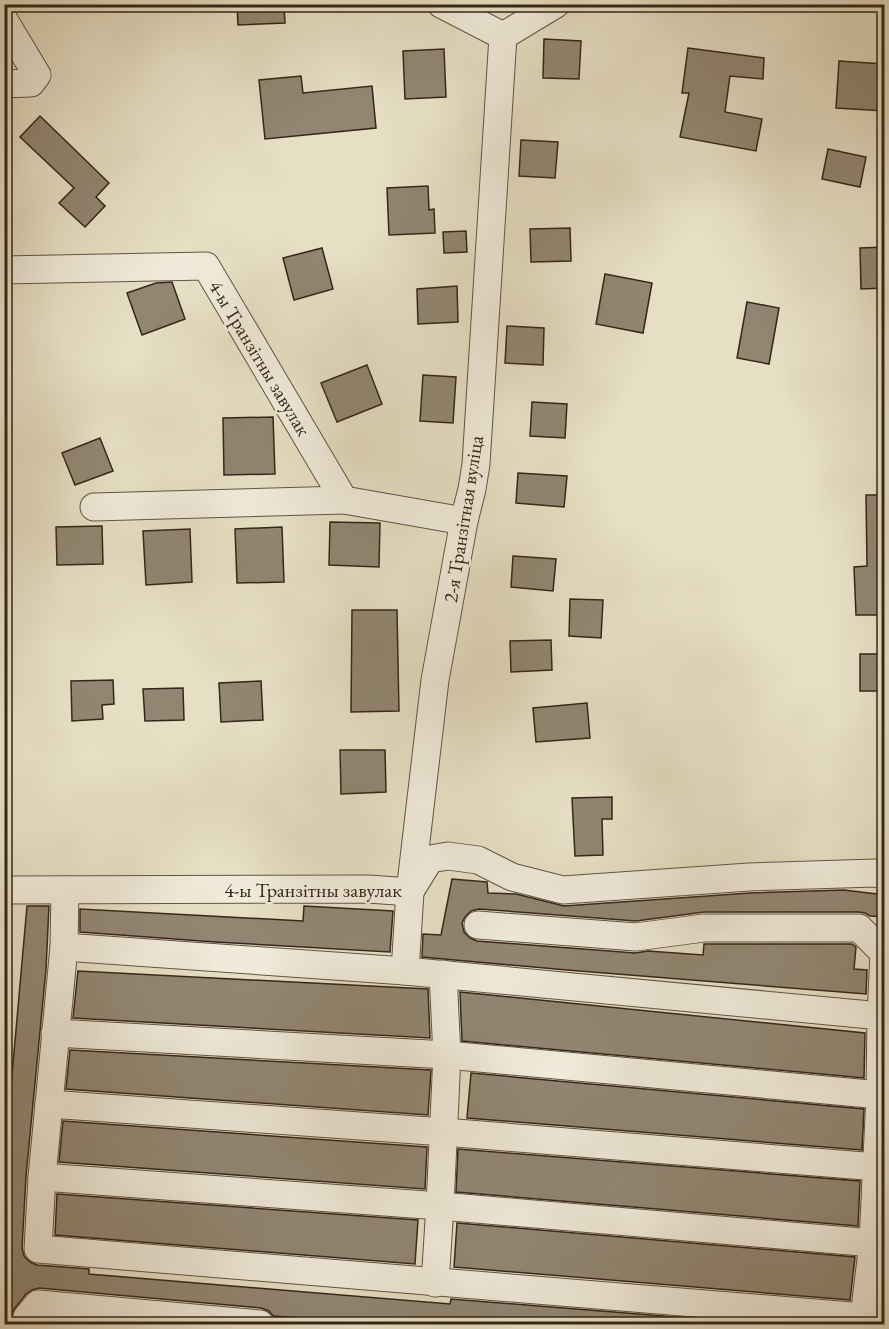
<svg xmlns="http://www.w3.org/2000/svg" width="889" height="1329" viewBox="0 0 889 1329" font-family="'EB Garamond',serif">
<rect width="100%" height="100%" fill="#e6dfc4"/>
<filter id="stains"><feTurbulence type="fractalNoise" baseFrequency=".00333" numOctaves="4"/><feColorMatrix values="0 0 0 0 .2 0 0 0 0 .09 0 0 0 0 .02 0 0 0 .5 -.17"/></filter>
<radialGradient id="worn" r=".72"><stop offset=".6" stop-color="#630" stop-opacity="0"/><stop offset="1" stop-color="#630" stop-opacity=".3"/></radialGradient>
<g fill="#918672" stroke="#352619" stroke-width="1.5">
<path d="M 237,4 L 284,4 L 285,23 L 238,25 Z"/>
<path d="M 544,39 L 581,41 L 579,79 L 543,78 Z"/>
<path d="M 688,48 L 764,58 L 763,79 L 730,76 L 725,112 L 762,119 L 756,151 L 680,137 L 689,93 L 682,93 Z"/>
<path d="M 444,49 L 446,97 L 405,99 L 403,51 Z"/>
<path d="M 839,61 L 885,64 L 885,111 L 836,108 Z"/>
<path d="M 301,76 L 303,93 L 372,86 L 376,128 L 265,139 L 259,80 Z"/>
<path d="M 40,116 L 109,183 L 96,197 L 105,206 L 85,227 L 59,203 L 74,188 L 20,137 Z"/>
<path d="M 521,140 L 558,142 L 555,178 L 519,176 Z"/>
<path d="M 828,149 L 866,157 L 860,187 L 822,179 Z"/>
<path d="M 428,186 L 429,210 L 434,209 L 435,233 L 389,235 L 387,188 Z"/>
<path d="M 570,228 L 571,261 L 531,262 L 530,229 Z"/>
<path d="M 466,231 L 467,252 L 444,253 L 443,232 Z"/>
<path d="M 885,247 L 885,288 L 861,289 L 860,248 Z"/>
<path d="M 322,248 L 333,289 L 294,300 L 283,258 Z"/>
<path d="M 605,274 L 652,283 L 643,333 L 596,324 Z"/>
<path d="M 172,282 L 185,319 L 142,335 L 127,293 L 156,283 Z"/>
<path d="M 457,286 L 458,322 L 418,324 L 417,289 Z"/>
<path d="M 747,302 L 779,308 L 769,364 L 737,358 Z"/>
<path d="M 507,326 L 544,328 L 543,365 L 505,363 Z"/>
<path d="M 367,365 L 382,404 L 337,422 L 321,383 Z"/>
<path d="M 423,375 L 456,377 L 453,423 L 420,421 Z"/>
<path d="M 532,402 L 567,404 L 565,438 L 530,436 Z"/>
<path d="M 273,417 L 275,474 L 224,475 L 223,418 Z"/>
<path d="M 100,438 L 113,471 L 75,485 L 62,453 Z"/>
<path d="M 518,473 L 567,476 L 564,507 L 516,503 Z"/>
<path d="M 866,495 L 885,495 L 885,615 L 856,615 L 854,567 L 867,566 Z"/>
<path d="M 330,522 L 380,523 L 379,567 L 329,565 Z"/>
<path d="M 102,526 L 103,564 L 57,565 L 56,527 Z"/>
<path d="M 282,527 L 284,582 L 237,583 L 235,529 Z"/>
<path d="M 190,529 L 192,582 L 146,585 L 143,531 Z"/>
<path d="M 513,556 L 556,559 L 553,591 L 511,587 Z"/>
<path d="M 570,599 L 603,600 L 601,638 L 569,636 Z"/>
<path d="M 352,610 L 397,610 L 399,711 L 351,712 Z"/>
<path d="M 551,640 L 552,670 L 511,672 L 510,641 Z"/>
<rect x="860" y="654" width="25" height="37"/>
<path d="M 113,680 L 114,704 L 102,705 L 103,719 L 72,721 L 71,681 Z"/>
<path d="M 261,681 L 263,720 L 221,722 L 219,683 Z"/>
<path d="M 183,688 L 184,720 L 145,721 L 143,689 Z"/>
<path d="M 587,703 L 590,738 L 536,742 L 533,708 Z"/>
<path d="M 340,750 L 385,750 L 386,792 L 341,794 Z"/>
<path d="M 612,797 L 612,819 L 602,819 L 603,855 L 575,856 L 572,798 Z"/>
<path d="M 452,879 L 487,882 L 488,893 L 516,894 L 564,906 L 750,893 L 844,890 L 885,895 L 885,917 L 870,916 L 865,913 L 859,912 L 704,912 L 636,921 L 479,909 L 471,911 L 465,917 L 462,923 L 464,932 L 470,938 L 477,941 L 635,953 L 648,951 L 703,955 L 704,944 L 852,944 L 856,947 L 854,969 L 867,970 L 866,994 L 567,970 L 422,957 L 423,934 L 441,935 Z"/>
<path d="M 27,906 L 49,906 L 46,969 L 26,1176 L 22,1248 L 24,1256 L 30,1262 L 37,1265 L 89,1269 L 89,1274 L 450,1304 L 451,1299 L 763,1324 L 377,1324 L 273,1316 L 269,1311 L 261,1308 L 39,1288 L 32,1290 L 26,1294 L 15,1308 L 11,1316 L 11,1324 L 4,1324 L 4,1165 Z"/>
<path d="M 304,906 L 393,911 L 390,952 L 215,942 L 80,932 L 80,909 L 303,921 Z"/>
<path d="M 78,971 L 428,989 L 430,1038 L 73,1018 Z"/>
<path d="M 460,992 L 865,1033 L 864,1078 L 462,1041 Z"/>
<path d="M 70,1050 L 431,1070 L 428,1115 L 66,1089 Z"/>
<path d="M 471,1073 L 864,1109 L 862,1150 L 467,1118 Z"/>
<path d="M 63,1121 L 427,1147 L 425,1189 L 59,1162 Z"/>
<path d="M 458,1149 L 860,1181 L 858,1226 L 456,1192 Z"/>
<path d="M 57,1194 L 418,1220 L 415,1264 L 55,1235 Z"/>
<path d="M 457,1223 L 855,1257 L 850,1300 L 454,1267 Z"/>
</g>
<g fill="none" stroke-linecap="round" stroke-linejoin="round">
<g stroke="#615444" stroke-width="29">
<g id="minor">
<path d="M 441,4 L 503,36 L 556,4"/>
<path d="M 4,20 L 37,75 L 31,83 L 4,84"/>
<path d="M 4,270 L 206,266 L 344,500 L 464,521"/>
<path d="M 94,507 L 344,500"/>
<path d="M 412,888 L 430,859 L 448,856 L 478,860 L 512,877 L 563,890 L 749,877 L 875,873 L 884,875"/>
<path d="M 4,890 L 369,889 L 410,892"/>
<path d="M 478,925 L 636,937 L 704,928 L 859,928 L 884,953 L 881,1016 L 405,971 L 64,947 L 42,1177 L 38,1249 L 864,1317 L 873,1243 L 880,1095 L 881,1016"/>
<path d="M 64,947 L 65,890"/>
<path d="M 405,971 L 410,892 L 435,680 L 464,521 L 472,489 L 476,464 L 503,36"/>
<path d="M 55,1033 L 447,1055 L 880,1095"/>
<path d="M 49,1104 L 444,1132 L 877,1167"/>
<path d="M 42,1177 L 440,1206 L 873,1243"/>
<path d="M 435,1283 L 440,1206 L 447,1055 L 443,974"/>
<path d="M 27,1324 L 27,1317 L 38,1304 L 260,1324"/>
</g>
</g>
<use href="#minor" stroke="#efead9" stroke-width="27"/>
</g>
<g text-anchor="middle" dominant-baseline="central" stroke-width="4.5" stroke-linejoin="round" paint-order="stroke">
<g font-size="20" fill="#352619" stroke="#efead9">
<text transform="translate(260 358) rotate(59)">4-ы Транзітны завулак</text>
<text transform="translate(463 519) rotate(-81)">2-я Транзітная вуліца</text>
<text x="313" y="890">4-ы Транзітны завулак</text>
</g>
</g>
<rect width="889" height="1329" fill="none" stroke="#e6dfc4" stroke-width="24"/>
<rect x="6" y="6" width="877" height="1317" fill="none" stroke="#352619" stroke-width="3"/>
<rect x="12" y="12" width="865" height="1305" fill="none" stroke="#352619" stroke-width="1.5"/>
<rect width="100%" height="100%" filter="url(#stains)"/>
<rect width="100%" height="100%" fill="url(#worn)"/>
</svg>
